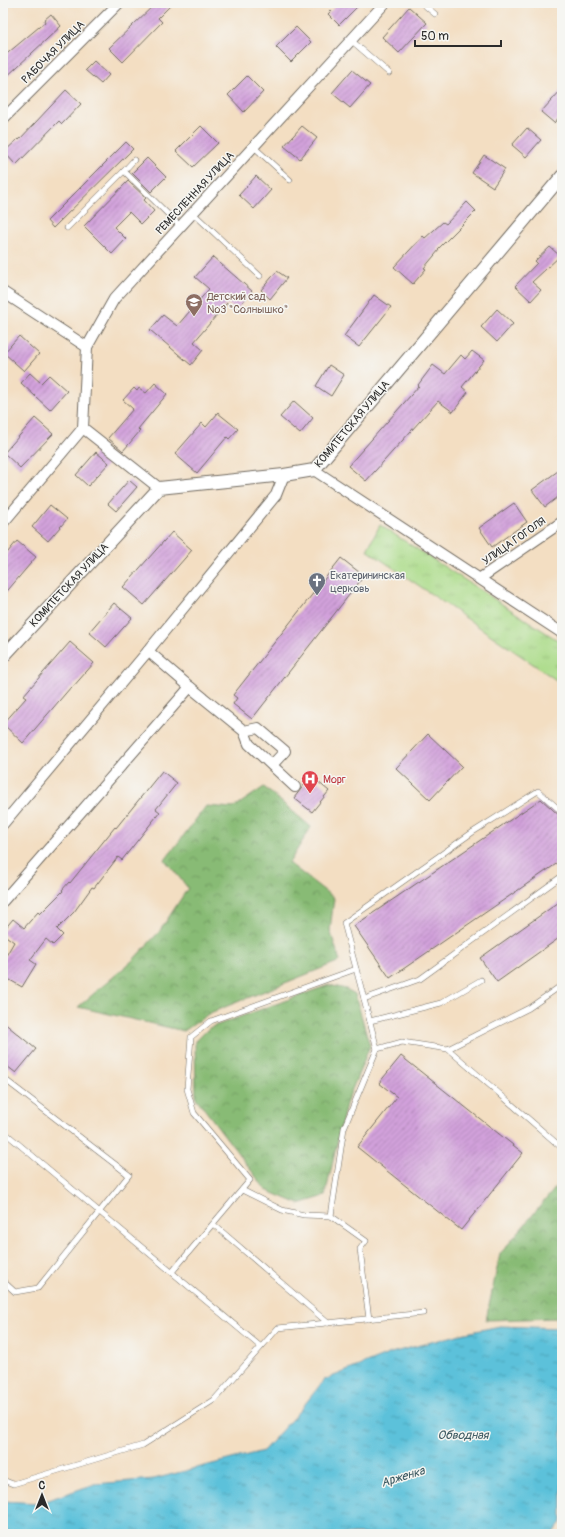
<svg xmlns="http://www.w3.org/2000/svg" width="565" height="1537" viewBox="0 0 565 1537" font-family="Pangolin,sans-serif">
<defs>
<pattern id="grass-tufts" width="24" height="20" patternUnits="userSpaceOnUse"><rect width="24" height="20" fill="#abdb89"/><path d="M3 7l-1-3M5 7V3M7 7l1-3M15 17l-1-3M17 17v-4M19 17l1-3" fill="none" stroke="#93bc76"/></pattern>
<pattern id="forest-crowns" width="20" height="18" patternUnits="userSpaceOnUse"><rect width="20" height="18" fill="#88bb75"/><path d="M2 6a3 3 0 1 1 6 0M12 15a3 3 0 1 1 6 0" fill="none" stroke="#6f9860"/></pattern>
<pattern id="water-ripples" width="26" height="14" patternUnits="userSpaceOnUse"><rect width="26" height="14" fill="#5cc1da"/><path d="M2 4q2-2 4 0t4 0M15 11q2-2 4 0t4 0" fill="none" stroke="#4c9db1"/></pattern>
<pattern id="building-hatch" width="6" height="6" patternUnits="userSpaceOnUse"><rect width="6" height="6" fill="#d2a1db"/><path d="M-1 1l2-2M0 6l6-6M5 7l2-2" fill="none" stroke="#ab83b2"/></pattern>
</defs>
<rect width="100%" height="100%" fill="#f6f6f2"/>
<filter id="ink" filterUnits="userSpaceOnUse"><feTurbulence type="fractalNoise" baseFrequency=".025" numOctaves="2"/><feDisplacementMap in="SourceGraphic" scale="8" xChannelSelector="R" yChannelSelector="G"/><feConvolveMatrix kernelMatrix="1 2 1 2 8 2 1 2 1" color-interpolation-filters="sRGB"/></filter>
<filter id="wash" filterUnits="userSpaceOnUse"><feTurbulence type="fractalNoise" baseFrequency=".012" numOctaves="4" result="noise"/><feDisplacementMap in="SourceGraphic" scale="16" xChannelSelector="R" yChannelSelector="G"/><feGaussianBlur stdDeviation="0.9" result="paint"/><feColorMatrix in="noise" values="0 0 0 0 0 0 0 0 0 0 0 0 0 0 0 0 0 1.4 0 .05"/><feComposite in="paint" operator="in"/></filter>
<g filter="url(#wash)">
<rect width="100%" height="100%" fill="#f3dec2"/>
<path fill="url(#grass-tufts)" stroke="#6b835a" d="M 380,525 L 562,643 L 562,684 L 367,550 Z"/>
<g fill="url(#forest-crowns)" stroke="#5a7350">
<path d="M 264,787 L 311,827 L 289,863 L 334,898 L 330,930 L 340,961 L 210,1013 L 184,1031 L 78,1007 L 132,961 L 159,932 L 188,888 L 165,860 L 206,806 L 233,808 Z"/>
<path d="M 329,985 L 346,989 L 355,994 L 370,1046 L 346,1104 L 325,1196 L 299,1204 L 266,1190 L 196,1098 L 195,1042 L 209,1028 Z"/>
<path d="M 562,1180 L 562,1318 L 486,1320 L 500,1254 Z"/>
</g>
<path fill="url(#water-ripples)" stroke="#447682" d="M 500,1326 L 562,1328 L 562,1521 L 552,1534 L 3,1534 L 3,1501 L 39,1503 L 95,1484 L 154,1479 L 263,1451 L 301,1409 L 324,1380 L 391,1353 L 461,1334 Z"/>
<g id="blocks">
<g fill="url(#building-hatch)">
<path d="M 156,3 L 173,3 L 158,18 L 162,22 L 123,62 L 109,48 Z"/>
<path d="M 339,3 L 361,3 L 339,25 L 328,14 Z"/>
<path d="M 409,7 L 427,23 L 399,53 L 382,37 Z"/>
<path d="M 51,14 L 61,26 L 3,80 L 3,57 L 45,22 L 44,20 Z"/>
<path d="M 296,27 L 311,42 L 291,62 L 276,47 Z"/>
<path d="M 94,61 L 109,75 L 101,84 L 85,70 Z"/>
<path d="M 352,70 L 370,85 L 350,108 L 332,93 Z"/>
<path d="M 247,76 L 263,92 L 244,112 L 228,95 Z"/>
<path d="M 562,89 L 562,114 L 554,123 L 541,112 Z"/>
<path d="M 66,90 L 81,104 L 62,124 L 59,121 L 16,165 L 4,152 L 18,139 L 19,140 Z"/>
<path d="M 201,126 L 218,143 L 193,167 L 176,151 Z"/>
<path d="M 302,126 L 317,138 L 300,159 L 284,146 Z"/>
<path d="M 527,128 L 541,140 L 526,157 L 512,145 Z"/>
<path d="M 126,142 L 133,149 L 53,228 L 47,221 Z"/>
<path d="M 484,155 L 505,169 L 493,187 L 472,173 Z"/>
<path d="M 147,158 L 166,177 L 151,192 L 132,173 Z"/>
<path d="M 256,176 L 271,190 L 254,209 L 239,195 Z"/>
<path d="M 128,181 L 146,198 L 144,200 L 154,211 L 141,224 L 129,212 L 114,227 L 126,239 L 112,254 L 84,226 Z"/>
<path d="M 467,202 L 476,211 L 438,249 L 439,250 L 424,268 L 426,269 L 413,284 L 394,267 L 423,236 L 425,238 L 443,222 L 446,224 Z"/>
<path d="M 550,247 L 560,256 L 532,282 L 541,290 L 531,301 L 515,286 L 537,263 L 535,261 Z"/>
<path d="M 213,257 L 252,291 L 236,310 L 227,303 L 194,342 L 203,350 L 191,365 L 150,330 L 163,315 L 177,326 L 209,289 L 195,277 Z"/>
<path d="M 277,271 L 287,278 L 270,299 L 261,290 Z"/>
<path d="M 374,295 L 391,307 L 359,347 L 344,336 Z"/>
<path d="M 497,309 L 513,324 L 497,342 L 481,327 Z"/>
<path d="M 19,336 L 39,354 L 24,371 L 4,353 Z"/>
<path d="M 472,351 L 484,360 L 462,387 L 468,392 L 453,412 L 438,401 L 366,481 L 348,466 L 419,386 L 418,385 L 433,365 L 445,374 L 461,355 L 465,359 Z"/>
<path d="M 329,365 L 344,375 L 331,396 L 316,386 Z"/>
<path d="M 30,373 L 41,383 L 49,375 L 67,391 L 50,410 L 21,383 Z"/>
<path d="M 155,383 L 167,394 L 138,429 L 140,431 L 123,451 L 108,438 L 133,409 L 123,400 L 134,388 L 137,391 L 139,388 L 146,393 Z"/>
<path d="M 294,401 L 313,418 L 300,434 L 280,417 Z"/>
<path d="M 218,413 L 238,429 L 229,439 L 227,437 L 197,473 L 175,454 L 202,423 L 206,427 Z"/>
<path d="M 35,418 L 53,434 L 20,468 L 4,453 Z"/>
<path d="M 96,452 L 109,463 L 88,486 L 76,475 Z"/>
<path d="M 562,468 L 562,494 L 545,507 L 532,490 Z"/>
<path d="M 129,480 L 137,487 L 116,511 L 108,504 Z"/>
<path d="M 514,503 L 527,522 L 492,547 L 479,528 Z"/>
<path d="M 50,505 L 67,519 L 48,541 L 32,527 Z"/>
<path d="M 172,532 L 192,550 L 144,605 L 123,587 Z"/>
<path d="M 17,541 L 36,557 L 3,596 L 3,558 Z"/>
<path d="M 341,558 L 364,576 L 252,719 L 233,704 L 237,698 L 233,695 Z"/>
<path d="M 114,603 L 132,618 L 106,647 L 89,632 Z"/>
<path d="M 70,642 L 94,663 L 72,688 L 71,687 L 23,743 L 3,724 L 26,698 L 23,696 Z"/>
<path d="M 428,734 L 462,766 L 430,800 L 396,768 Z"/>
<path d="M 162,771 L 177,783 L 156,809 L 160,812 L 122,860 L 118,857 L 94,888 L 92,887 L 74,912 L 57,929 L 63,935 L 53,945 L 46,939 L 30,960 L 36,964 L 22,987 L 3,976 L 3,961 L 14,942 L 3,934 L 3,931 L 13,919 L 24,928 L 38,912 L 40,914 L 63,891 L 62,890 L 69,882 L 70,883 L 115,827 L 116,828 Z"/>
<path d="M 311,776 L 329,791 L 312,812 L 294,798 Z"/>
<path d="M 541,799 L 562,818 L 562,860 L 390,978 L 354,926 Z"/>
<path d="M 562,900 L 562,936 L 497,982 L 480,958 Z"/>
<path d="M 3,1022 L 36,1049 L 16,1073 L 3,1063 Z"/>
<path d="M 401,1056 L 523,1153 L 461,1230 L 357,1147 L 397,1097 L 379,1083 Z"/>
</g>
</g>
</g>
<g filter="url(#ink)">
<use href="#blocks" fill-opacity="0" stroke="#716a60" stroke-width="1"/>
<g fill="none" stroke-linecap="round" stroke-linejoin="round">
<g stroke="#716a60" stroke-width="6">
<g id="service">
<path d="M 422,3 L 435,14"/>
<path d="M 352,41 L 389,73"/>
<path d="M 254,147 L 290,180"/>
<path d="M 124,171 L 134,160"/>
<path d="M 193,213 L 260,276"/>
<path d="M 67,228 L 124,171 L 181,227"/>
<path d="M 562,812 L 538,791 L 473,832 L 344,923 L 364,999 L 420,979 L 562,876"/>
<path d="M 370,1021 L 441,1003 L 481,980"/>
<path d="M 377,1049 L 402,1042 L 448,1049 L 529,1008 L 562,985"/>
<path d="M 448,1049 L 562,1148"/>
<path d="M 3,1078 L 129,1175 L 38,1288 L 15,1292 L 3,1281"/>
<path d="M 3,1131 L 261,1347"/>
<path d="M 242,1190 L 282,1210 L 304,1215 L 331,1216 L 344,1128 L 377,1049 L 364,999"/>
<path d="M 331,1216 L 366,1241 L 360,1249 L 369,1319"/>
<path d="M 213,1224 L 328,1323"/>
<path d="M 172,1272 L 250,1180 L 194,1113 L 187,1089 L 191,1037 L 211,1021 L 356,969"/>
<path d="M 3,1480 L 13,1484 L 143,1445 L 214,1400 L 278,1328 L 424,1313"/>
</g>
</g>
<g stroke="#716a60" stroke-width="12">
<g id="minor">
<path d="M 3,119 L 119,3"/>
<path d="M 3,292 L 87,347"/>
<path d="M 314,470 L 562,633"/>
<path d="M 159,488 L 83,428 L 87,347 L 114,299 L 385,3"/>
<path d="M 3,523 L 83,428"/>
<path d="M 479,579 L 562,522"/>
<path d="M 148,651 L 276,495 L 284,475"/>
<path d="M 190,687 L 244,731 L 249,744 L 295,787"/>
<path d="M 244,731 L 258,728 L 285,751 L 272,765"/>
<path d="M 3,824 L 148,651 L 190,687 L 3,901"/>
</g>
</g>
<g stroke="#716a60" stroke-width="14">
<path id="tertiary" d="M 3,657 L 159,488 L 284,475 L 314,470 L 562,176"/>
</g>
<use href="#service" stroke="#fff" stroke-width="5"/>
<use href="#minor" stroke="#fff" stroke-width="10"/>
<use href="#tertiary" stroke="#fff" stroke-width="12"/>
</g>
</g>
<defs>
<g id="school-pin" transform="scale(0.9)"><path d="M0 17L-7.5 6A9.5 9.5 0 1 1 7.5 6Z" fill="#8d6e63" stroke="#f6f6f2"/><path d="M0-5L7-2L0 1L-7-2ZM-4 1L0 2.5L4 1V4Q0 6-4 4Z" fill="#fff"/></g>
<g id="church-pin" transform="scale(0.9)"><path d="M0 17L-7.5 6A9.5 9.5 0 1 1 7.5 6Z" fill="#6b7280" stroke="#f6f6f2"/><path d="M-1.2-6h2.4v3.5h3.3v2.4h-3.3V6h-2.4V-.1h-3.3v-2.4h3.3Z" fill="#fff"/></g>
<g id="hospital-pin" transform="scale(0.9)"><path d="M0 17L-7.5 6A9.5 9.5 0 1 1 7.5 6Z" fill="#e0444e" stroke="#f6f6f2"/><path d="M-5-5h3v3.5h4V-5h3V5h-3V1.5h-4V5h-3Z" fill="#fff"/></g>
</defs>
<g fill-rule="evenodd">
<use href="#school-pin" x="194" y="302"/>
<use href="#church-pin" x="317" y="581"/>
<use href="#hospital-pin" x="310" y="779"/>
</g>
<g text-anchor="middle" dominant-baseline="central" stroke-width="3" stroke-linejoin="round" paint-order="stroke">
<g font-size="11" fill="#2b2b2b" stroke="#f6f6f2">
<text transform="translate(53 52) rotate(-45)">РАБОЧАЯ УЛИЦА</text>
<text transform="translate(195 193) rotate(-47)">РЕМЕСЛЕННАЯ УЛИЦА</text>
<text transform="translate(352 424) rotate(-50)">КОМИТЕТСКАЯ УЛИЦА</text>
<text transform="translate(514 541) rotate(-35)">УЛИЦА ГОГОЛЯ</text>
<text transform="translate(69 585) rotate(-47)">КОМИТЕТСКАЯ УЛИЦА</text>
</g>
<g font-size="11" fill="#785e54" stroke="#f6f6f2" text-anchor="start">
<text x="207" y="296">Детский сад<tspan x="207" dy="13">№3 "Солнышко"</tspan></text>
</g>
<g font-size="11" fill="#5b616d" stroke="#f6f6f2" text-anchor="start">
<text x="330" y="575">Екатерининская<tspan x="330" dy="13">церковь</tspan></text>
</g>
<g font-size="11" fill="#be3a42" stroke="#f6f6f2" text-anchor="start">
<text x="323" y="779">Морг</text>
</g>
<g font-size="12" font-style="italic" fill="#3a5860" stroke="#f6f6f2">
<text x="463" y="1435">Обводная</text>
<text transform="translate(403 1477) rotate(-17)">Арженка</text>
</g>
</g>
<rect width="565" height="1537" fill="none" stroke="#f6f6f2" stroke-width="16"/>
<g transform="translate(42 1495)" stroke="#f6f6f2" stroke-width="3" paint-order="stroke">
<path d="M0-3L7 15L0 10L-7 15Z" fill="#2b2b2b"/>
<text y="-6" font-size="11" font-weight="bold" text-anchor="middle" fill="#2b2b2b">С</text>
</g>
<path d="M415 40v6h86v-6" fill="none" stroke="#2b2b2b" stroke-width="2"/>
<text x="421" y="40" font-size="12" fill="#2b2b2b" stroke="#f6f6f2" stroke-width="3" paint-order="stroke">50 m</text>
</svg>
